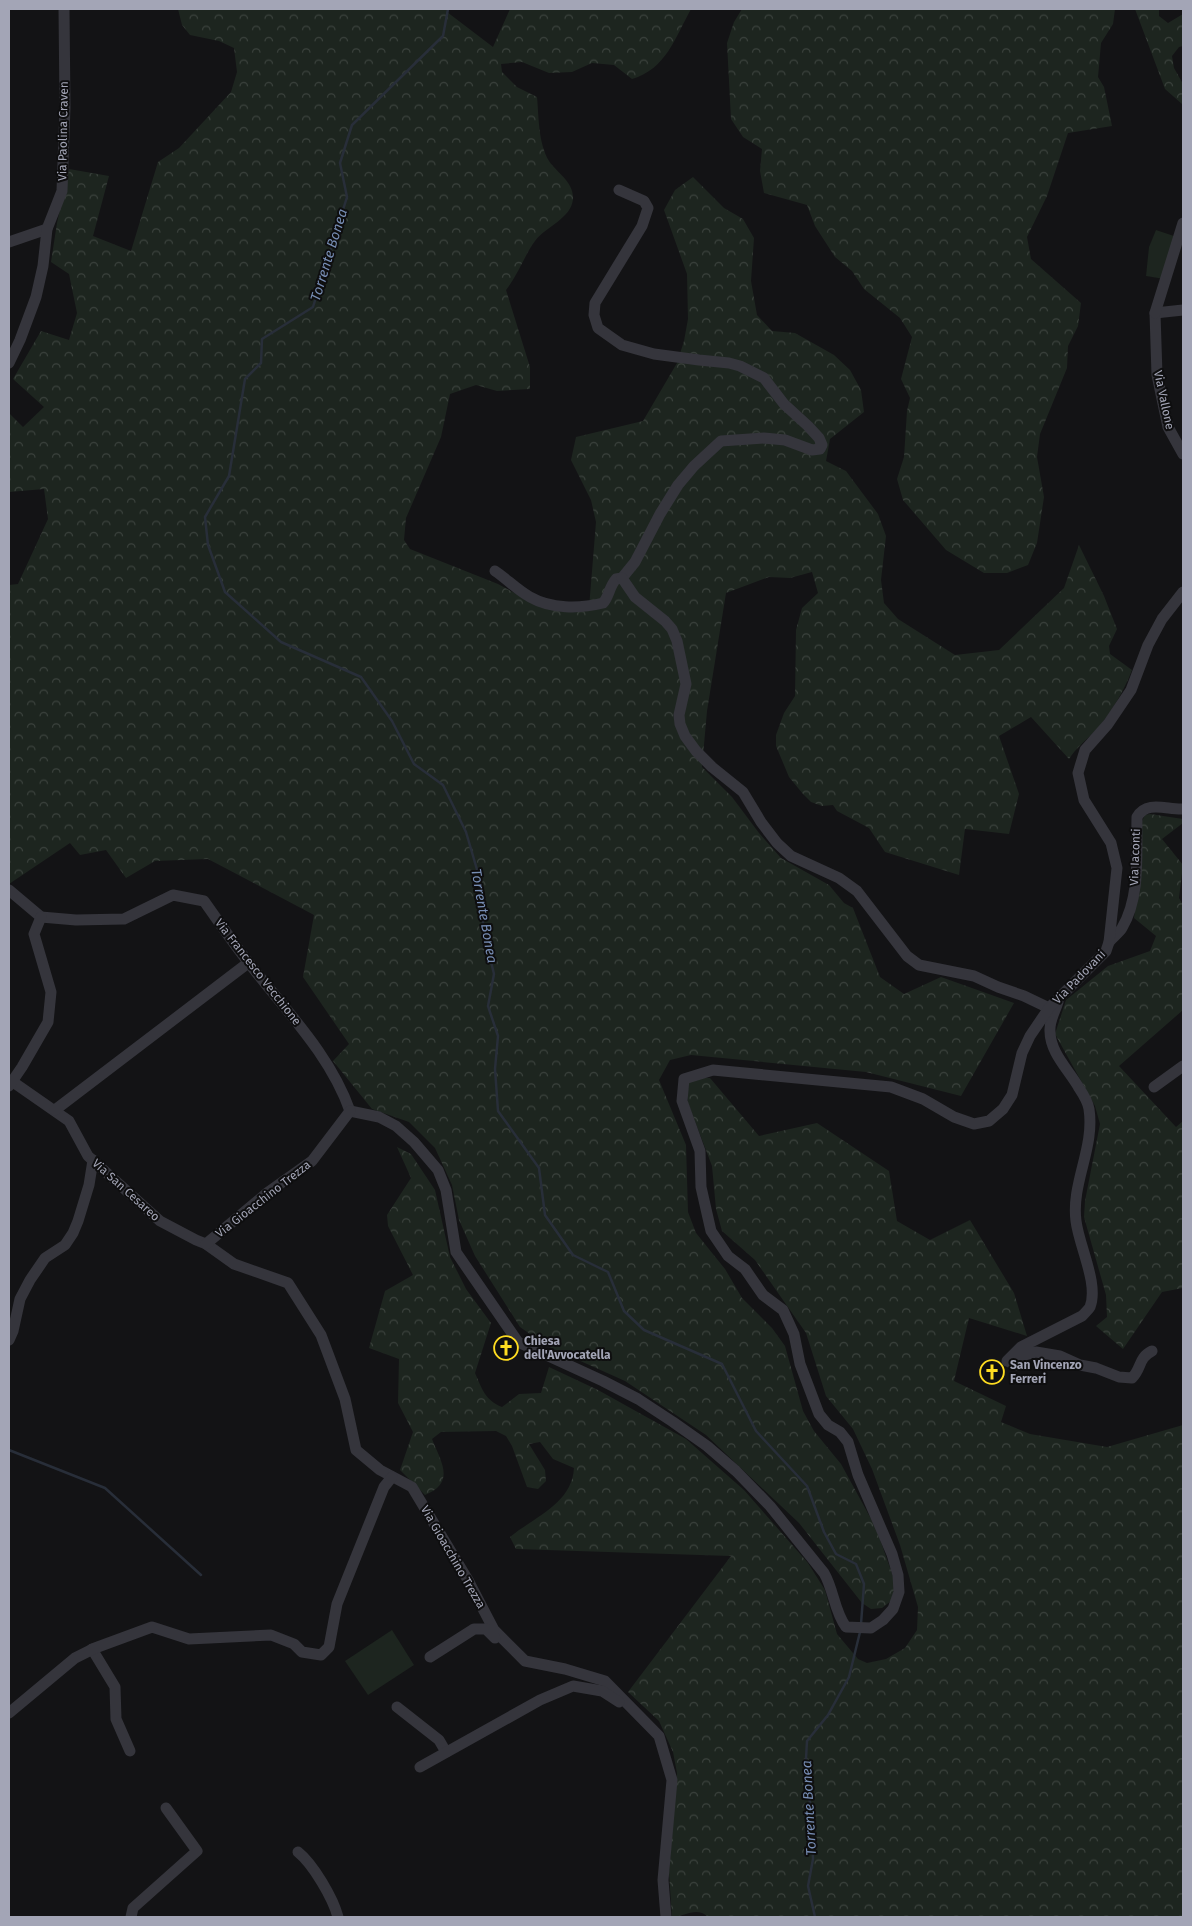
<svg xmlns="http://www.w3.org/2000/svg" width="1192" height="1926" viewBox="0 0 1192 1926" font-family="'Fira Sans',sans-serif">
<defs>
<pattern id="forest-crowns" width="20" height="18" patternUnits="userSpaceOnUse" patternTransform="scale(1.25)"><rect width="20" height="18" fill="#1d251f"/><path d="M2 6a3 3 0 1 1 6 0M12 15a3 3 0 1 1 6 0" fill="none" stroke="#3b423d"/></pattern>
</defs>
<rect width="100%" height="100%" fill="#131315"/>
<g fill="url(#forest-crowns)">
<path d="M 178,9 L 449,9 L 447,12 L 493,47 L 510,9 L 691,9 C 675,38 666,69 632,79 L 614,65 L 592,63 L 572,72 L 549,73 L 522,62 L 501,64 L 502,72 L 517,87 L 537,97 C 539,118 538,142 549,161 C 557,173 574,182 573,199 C 571,219 546,226 535,241 C 524,256 518,275 506,290 L 530,367 L 530,389 L 497,391 L 476,385 L 450,394 L 441,437 L 406,518 L 404,540 L 410,549 L 498,584 L 535,604 L 589,608 L 596,522 L 591,500 L 571,460 L 576,437 L 643,421 L 677,363 L 684,341 L 688,319 L 687,274 L 664,210 L 675,190 L 693,177 L 724,208 L 743,219 L 754,238 L 751,281 L 757,315 L 772,331 L 795,333 L 834,355 L 850,370 L 861,390 L 864,412 L 830,439 L 826,461 L 846,471 L 878,514 L 886,536 L 881,580 L 884,603 L 898,619 L 955,655 L 999,650 L 1064,588 L 1079,545 L 1104,596 L 1117,629 L 1109,646 L 1110,654 L 1132,670 C 1124,691 1111,713 1096,730 C 1086,740 1076,748 1069,759 L 1031,717 L 999,736 L 1019,794 L 1009,834 L 965,829 L 959,875 L 885,852 L 869,828 L 837,811 L 833,805 L 822,806 L 811,802 L 803,794 L 789,777 L 776,746 L 776,735 L 784,713 L 795,696 L 796,630 L 802,608 L 818,593 L 812,572 L 790,578 L 769,577 L 726,593 L 707,711 L 702,767 L 732,797 L 759,833 L 781,858 L 829,885 L 844,903 L 853,908 L 880,977 L 904,994 L 941,977 L 1014,1003 L 961,1096 L 866,1072 L 691,1055 L 670,1060 L 659,1080 L 686,1145 L 688,1212 L 696,1233 L 725,1269 L 742,1298 L 772,1328 L 785,1346 L 803,1411 L 814,1431 L 841,1464 L 876,1528 L 895,1582 L 894,1590 L 891,1601 L 882,1608 L 871,1609 L 862,1603 L 799,1523 L 706,1435 L 625,1381 L 547,1346 L 520,1327 L 475,1256 L 459,1220 L 452,1185 L 435,1148 L 409,1122 L 372,1109 L 333,1061 L 349,1044 L 303,977 L 314,915 L 208,859 L 155,861 L 126,878 L 106,850 L 80,855 L 70,843 L 9,884 L 9,585 L 18,584 L 48,519 L 44,489 L 9,492 L 9,413 L 23,427 L 44,407 L 13,379 L 41,331 L 69,340 L 77,313 L 69,274 L 51,262 L 57,223 L 69,169 L 109,176 L 93,236 L 131,251 L 158,162 L 179,148 L 231,92 L 237,72 L 234,48 L 219,41 L 190,35 L 182,25 Z"/>
<path d="M 742,9 L 1115,9 L 1113,24 L 1101,43 L 1098,77 L 1104,87 L 1112,126 L 1068,133 L 1047,196 L 1027,237 L 1031,259 L 1081,303 L 1078,326 L 1068,346 L 1067,368 L 1040,434 L 1037,457 L 1044,497 L 1037,543 L 1028,565 L 1007,573 L 984,573 L 946,550 L 903,500 L 897,479 L 904,457 L 907,411 L 910,398 L 901,379 L 912,337 L 900,318 L 864,289 L 852,271 L 835,257 L 815,226 L 807,205 L 764,193 L 760,171 L 762,149 L 743,137 L 731,119 L 727,43 L 734,22 Z"/>
<path d="M 1135,9 L 1159,9 L 1159,16 L 1168,23 L 1183,14 L 1183,46 L 1179,47 L 1172,56 L 1174,68 L 1183,84 L 1183,102 L 1182,104 L 1165,89 Z"/>
<path d="M 1150,814 L 1183,819 L 1183,823 L 1162,839 L 1183,865 L 1179,898 L 1183,905 L 1183,1010 L 1119,1066 L 1176,1127 L 1183,1121 L 1183,1288 L 1162,1292 L 1123,1349 L 1096,1326 L 1107,1317 L 1106,1295 L 1084,1217 L 1085,1201 L 1100,1124 L 1095,1106 L 1055,1034 L 1066,1000 L 1108,966 L 1150,951 L 1156,936 L 1134,918 L 1142,854 L 1142,821 L 1145,815 Z"/>
<path d="M 699,1078 L 710,1078 L 759,1136 L 817,1123 L 889,1171 L 897,1221 L 930,1240 L 970,1220 L 1014,1293 L 1027,1336 L 969,1318 L 954,1381 L 1006,1406 L 1001,1422 L 1030,1434 L 1107,1447 L 1183,1425 L 1183,1917 L 708,1917 C 696,1906 685,1917 672,1917 L 669,1873 L 677,1773 L 673,1752 L 659,1721 L 628,1692 L 731,1556 L 516,1549 L 510,1537 C 534,1517 572,1504 574,1468 L 553,1459 L 540,1442 L 529,1444 L 545,1470 L 546,1481 L 538,1489 L 527,1487 L 512,1446 L 506,1436 L 496,1431 L 441,1432 L 432,1439 C 441,1462 456,1482 425,1495 L 400,1470 L 413,1432 L 398,1403 L 399,1359 L 369,1348 L 385,1291 L 413,1275 L 388,1226 L 387,1215 L 411,1178 L 397,1147 L 411,1154 L 435,1190 L 450,1257 L 466,1289 L 491,1323 L 475,1373 C 482,1389 485,1400 502,1407 L 519,1394 L 541,1393 L 549,1367 L 598,1390 L 686,1439 L 744,1490 L 808,1563 L 825,1590 L 837,1634 L 858,1659 L 867,1663 L 886,1659 L 905,1648 L 917,1630 L 918,1607 L 900,1545 L 872,1469 L 853,1429 L 826,1396 L 806,1333 L 755,1260 L 722,1231 L 716,1209 L 712,1166 L 688,1103 L 687,1093 L 689,1082 Z"/>
</g>
<g fill="#1d251f">
<path d="M 1156,230 L 1177,237 L 1164,279 L 1146,276 L 1149,247 Z"/>
<path d="M 392,1630 L 414,1665 L 368,1695 L 345,1661 Z"/>
</g>
<g fill="none" stroke-linecap="round" stroke-linejoin="round">
<g stroke="#282e39" stroke-width="2.5">
<path d="M 448,9 L 443,36 L 352,125 L 340,163 L 347,197 L 313,307 L 262,339 L 261,363 L 245,379 L 229,476 L 205,517 L 208,545 L 225,592 L 281,642 L 361,677 L 392,721 L 414,764 L 443,785 L 466,832 L 478,873 L 484,933 L 494,974 L 488,1006 L 498,1036 L 495,1069 L 498,1111 L 539,1168 L 545,1215 L 573,1255 L 608,1272 L 624,1311 L 644,1330 L 722,1364 L 756,1431 L 807,1486 L 824,1532 L 836,1554 L 856,1564 L 864,1584 L 861,1624"/>
<path d="M 9,1450 L 105,1488 L 201,1575"/>
<path d="M 815,1917 L 808,1886 L 813,1859 L 811,1808 L 805,1776 L 807,1741 L 828,1715 L 849,1677 L 860,1632"/>
</g>
<g stroke="#35353c" stroke-width="11">
<path d="M 9,242 L 47,229"/>
<path d="M 1183,310 L 1155,313 L 1157,375 L 1168,427 L 1183,454"/>
<path d="M 1155,313 L 1183,223"/>
<path d="M 9,363 L 20,340 L 36,297 L 43,266 L 47,229 L 62,191 L 65,107 L 64,9"/>
<path d="M 495,571 C 507,579 517,590 530,597 C 551,609 579,609 603,603 C 609,597 609,587 616,579 L 622,578 L 635,562 L 660,514 L 678,485 L 694,466 L 721,441 L 764,438 L 785,440 L 812,450 L 820,449 L 822,445 L 819,438 L 808,426 L 784,404 L 764,378 L 740,366 L 729,363 L 699,360 L 654,354 L 622,345 L 598,328 L 594,315 L 595,303 L 642,226 L 648,208 L 644,201 L 619,190"/>
<path d="M 622,578 L 635,597 L 665,621 L 672,629 L 677,641 L 686,684 L 679,715 L 680,724 L 685,736 L 696,751 L 712,767 L 743,792 L 761,822 L 777,843 L 791,856 L 839,878 L 857,891 L 907,956 L 919,965 L 974,976 L 998,987 L 1024,996 L 1049,1008"/>
<path d="M 9,890 L 41,917"/>
<path d="M 41,917 L 76,920 L 124,919 L 173,895 L 204,901 C 219,922 233,943 249,963 C 285,1010 330,1054 350,1111"/>
<path d="M 1109,942 C 1113,937 1119,933 1122,928 C 1141,896 1136,853 1137,817 C 1147,800 1167,810 1183,809"/>
<path d="M 1058,1002 C 1055,1012 1049,1021 1050,1031 C 1050,1053 1069,1070 1079,1088 C 1083,1094 1088,1102 1089,1109 C 1095,1148 1071,1183 1076,1221 C 1079,1246 1099,1284 1090,1307 C 1088,1310 1085,1313 1082,1316 L 1021,1347 L 1007,1361 L 1016,1365 L 1025,1355 L 1036,1352 L 1060,1356 L 1080,1365 L 1096,1368 L 1119,1377 L 1132,1378 C 1142,1368 1138,1358 1152,1351"/>
<path d="M 13,1082 L 69,1121 L 88,1156 L 160,1221 L 196,1240 L 206,1244 L 234,1264 L 288,1283 L 321,1335 L 345,1399 L 356,1450 L 380,1470 L 412,1487 L 468,1580 L 494,1630 L 525,1661 L 565,1669 L 605,1681 L 659,1736 L 672,1780 L 663,1880 L 666,1917"/>
<path d="M 9,1086 L 22,1067 L 48,1022 L 51,992 L 34,934 L 41,917"/>
<path d="M 1154,1087 L 1183,1066"/>
<path d="M 55,1110 L 248,963"/>
<path d="M 350,1111 L 379,1117 L 396,1126 L 414,1142 L 438,1170 L 446,1190 L 456,1252 L 518,1342 L 603,1381 L 638,1399 L 673,1422 L 707,1446 L 736,1471 L 770,1506 L 824,1573 C 834,1590 834,1611 846,1627 L 871,1628 L 883,1620 L 893,1609 L 899,1592 L 898,1575 L 892,1554 L 858,1475 L 848,1442 L 840,1432 L 828,1425 L 819,1414 L 800,1364 L 794,1334 L 783,1310 L 763,1295 L 745,1269 L 728,1256 L 711,1231 L 701,1187 L 700,1151 L 682,1101 L 684,1079 L 713,1070 L 891,1087 L 923,1099 L 954,1117 L 974,1124 L 989,1121 L 1003,1109 L 1012,1095 L 1022,1053 L 1030,1036 L 1049,1008 L 1106,951 L 1109,942 L 1117,868 L 1111,843 L 1084,800 L 1078,773 L 1085,750 L 1108,724 L 1131,690 L 1148,645 L 1162,619 L 1183,592"/>
<path d="M 206,1244 L 267,1193 L 312,1161 L 350,1111"/>
<path d="M 9,1340 L 13,1331 L 20,1299 L 30,1280 L 45,1258 L 65,1245 L 73,1233 L 78,1221 L 89,1185 L 93,1160"/>
<path d="M 92,1649 L 115,1687 L 116,1719 L 130,1751"/>
<path d="M 430,1657 L 474,1629 L 486,1629 L 495,1638"/>
<path d="M 397,1707 L 439,1740 L 446,1752"/>
<path d="M 9,1713 L 75,1658 L 95,1648 L 152,1627 L 189,1639 L 271,1635 L 294,1644 L 302,1652 L 321,1655 L 329,1647 L 337,1604 L 384,1487 L 392,1477"/>
<path d="M 420,1767 L 540,1700 L 573,1686 L 602,1691 L 619,1702"/>
<path d="M 298,1852 C 313,1864 333,1898 338,1917"/>
<path d="M 131,1917 L 133,1908 L 197,1851 L 166,1808"/>
</g>
</g>
<defs>
<g id="church-ring" transform="scale(1.25)"><circle r="9.5" fill="#0e0e0f" stroke="#fedc21" stroke-width="1.5"/><path d="M-1.2-6h2.4v3.5h3.3v2.4h-3.3V6h-2.4V-.1h-3.3v-2.4h3.3Z" fill="#fedc21"/></g>
</defs>
<g fill-rule="evenodd">
<use href="#church-ring" x="506" y="1348"/>
<use href="#church-ring" x="992" y="1372"/>
</g>
<g text-anchor="middle" dominant-baseline="central" stroke-width="4" stroke-linejoin="round" paint-order="stroke">
<g font-size="12" fill="#a3a5b6" stroke="#0e0e0f">
<text transform="translate(63 131) rotate(-89)">Via Paolina Craven</text>
<text transform="translate(1164 400) rotate(78)">Via Vallone</text>
<text transform="translate(1135 857) rotate(-88)">Via Iaconti</text>
<text transform="translate(258 972) rotate(52)">Via Francesco Vecchione</text>
<text transform="translate(1079 977) rotate(-46)">Via Padovani</text>
<text transform="translate(126 1190) rotate(42)">Via San Cesareo</text>
<text transform="translate(263 1199) rotate(-38)">Via Gioacchino Trezza</text>
<text transform="translate(453 1557) rotate(60)">Via Gioacchino Trezza</text>
</g>
<g font-size="12" font-weight="bold" fill="#a3a5b6" stroke="#0e0e0f" text-anchor="start">
<text x="524" y="1341">Chiesa<tspan x="524" dy="14">dell'Avvocatella</tspan></text>
<text x="1010" y="1365">San Vincenzo<tspan x="1010" dy="14">Ferreri</tspan></text>
</g>
<g font-size="14" font-style="italic" fill="#778db4" stroke="#0e0e0f">
<text transform="translate(329 255) rotate(-73)">Torrente Bonea</text>
<text transform="translate(484 916) rotate(80)">Torrente Bonea</text>
<text transform="translate(809 1808) rotate(-93)">Torrente Bonea</text>
</g>
</g>
<rect width="1192" height="1926" fill="none" stroke="#a3a5b6" stroke-width="20"/>
</svg>
